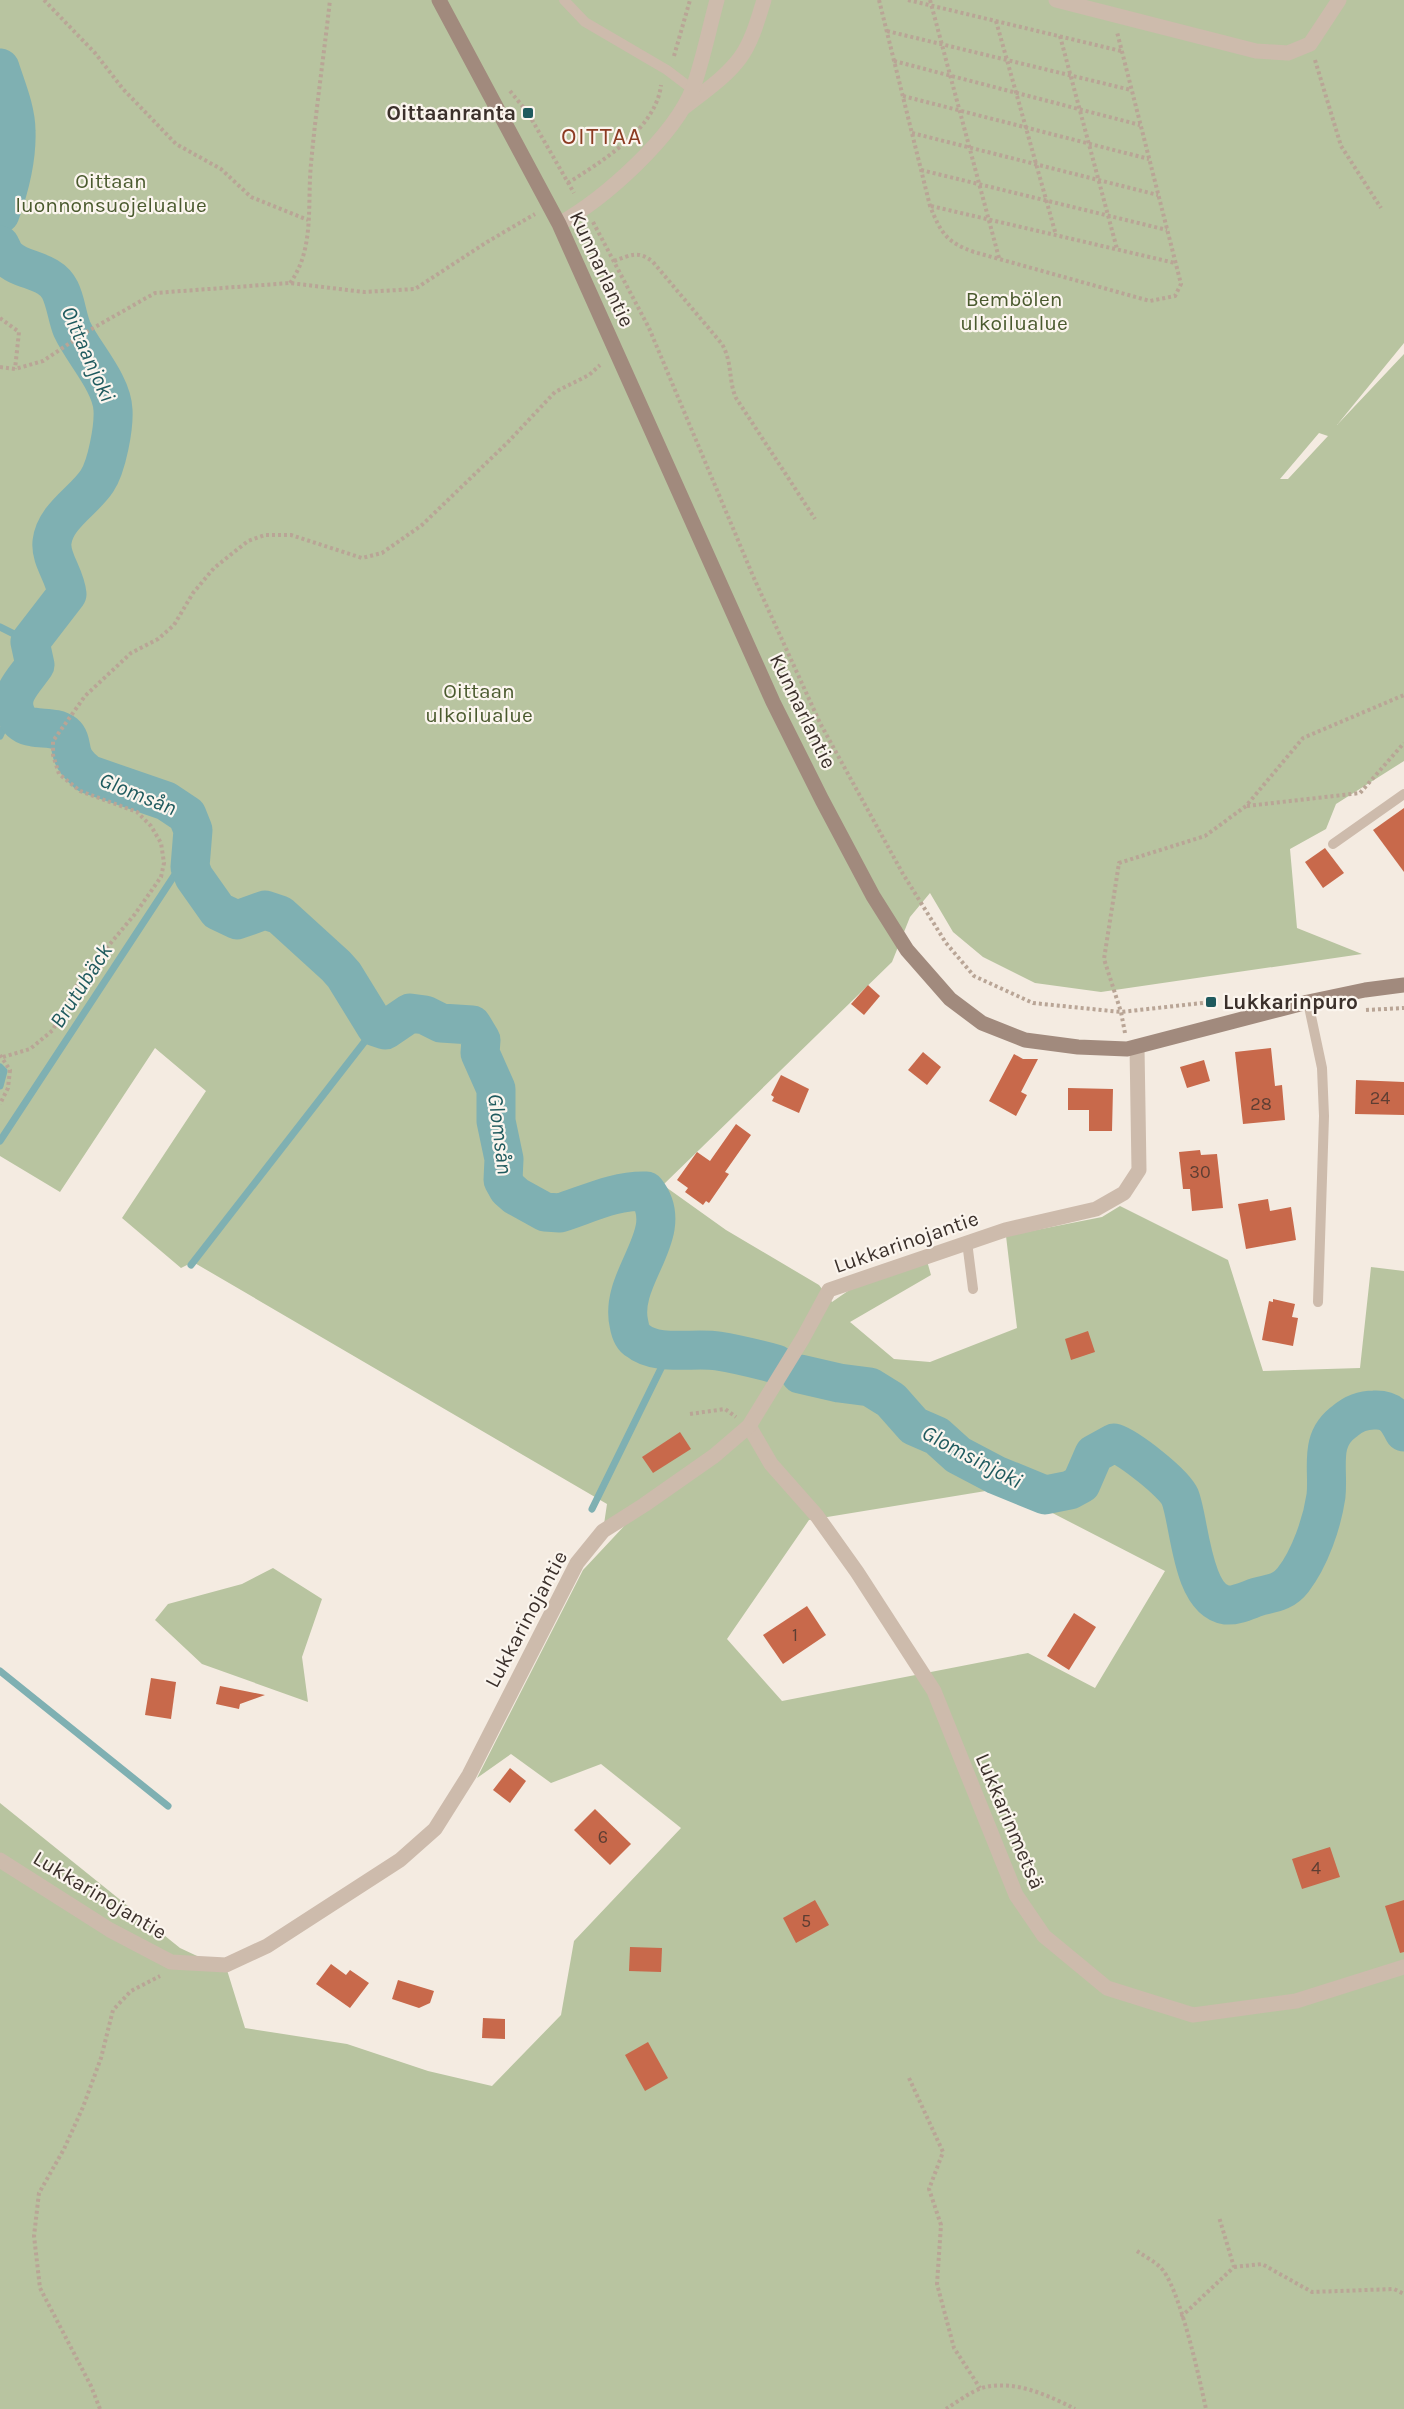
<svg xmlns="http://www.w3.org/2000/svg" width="1404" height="2409" viewBox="0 0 1404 2409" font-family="Karla,sans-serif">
<rect width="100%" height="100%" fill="#f4ebe1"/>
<g fill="#b8c4a0" fill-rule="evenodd">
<path d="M 0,0 L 1404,0 L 1404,343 L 1337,425 L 1404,354 L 1404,761 L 1336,804 L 1326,829 L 1290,849 L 1297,928 L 1362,954 L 1101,992 L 1035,983 L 983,957 L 953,932 L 930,893 L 910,917 L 892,962 L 663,1185 L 726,1230 L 819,1285 L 832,1302 L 858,1284 L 927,1261 L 931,1275 L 850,1322 L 894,1359 L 930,1362 L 1017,1328 L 1006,1236 L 1102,1217 L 1120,1206 L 1228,1260 L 1263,1371 L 1360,1368 L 1371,1267 L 1404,1271 L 1404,2409 L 0,2409 L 0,1803 L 180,1948 L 227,1970 L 245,2028 L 347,2044 L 428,2071 L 492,2086 L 561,2015 L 574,1941 L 681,1828 L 601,1764 L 551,1783 L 511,1754 L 477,1778 L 583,1570 L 642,1507 L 603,1531 L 607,1504 L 193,1262 L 181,1268 L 122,1218 L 206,1091 L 155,1048 L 60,1192 L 0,1156 ZM 1319,433 L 1328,436 L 1288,479 L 1280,479 ZM 1004,1488 L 1165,1571 L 1095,1688 L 1028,1653 L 782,1701 L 727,1639 L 809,1520 Z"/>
<path d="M 273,1568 L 322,1599 L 302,1657 L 308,1702 L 202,1664 L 155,1620 L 168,1604 L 242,1584 Z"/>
</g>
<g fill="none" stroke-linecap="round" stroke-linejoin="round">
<g stroke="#7fb0b2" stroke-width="7">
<path d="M 0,627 L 30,642"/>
<path d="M 0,736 L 13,707"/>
<path d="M 0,1067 L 4,1071 L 0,1086"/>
<path d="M 0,1141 L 191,850"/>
<path d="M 191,1265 L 376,1027"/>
<path d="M 592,1509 L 670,1350"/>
<path d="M 0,1671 L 168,1806"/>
</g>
<g stroke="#7fb0b2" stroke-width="39">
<path d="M 0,68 C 6,87 16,110 16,131 C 17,157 9,189 0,214"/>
<path d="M 0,245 C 2,249 4,254 7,257 C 21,272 50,269 60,290 C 66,302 67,317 72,329 C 83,353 112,383 113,410 C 114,427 107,466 97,481 C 84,501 55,516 52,542 C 50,559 65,575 67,594 L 30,642 L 35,665 C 25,680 7,695 16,714 C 19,722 25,726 33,727 C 44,729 56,727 65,734 C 71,739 70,749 73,756 C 76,764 82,768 88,774 L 166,801 L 187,815 L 193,830 L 190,867 L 194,877 L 218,911 L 237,920 L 265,910 L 280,915 L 336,966 L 344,975 L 376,1027 L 385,1030 L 410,1013 L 425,1015 L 441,1023 L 472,1025 L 481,1040 L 480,1053 L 496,1089 L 496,1121 L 504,1159 L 503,1180 L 508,1189 L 516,1196 L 545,1212 L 560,1213 C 588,1204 616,1190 646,1191 C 679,1233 618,1277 629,1324 C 630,1330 632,1337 637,1340 C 657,1357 694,1347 718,1351 C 737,1354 757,1359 776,1364"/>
<path d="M 800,1374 L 839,1383 L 870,1387 L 891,1400 L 914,1426 L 937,1436 L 958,1455 L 996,1475 L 1045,1495 L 1070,1490 L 1081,1484 L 1094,1454 L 1114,1443 C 1129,1448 1174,1483 1180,1497 C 1190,1522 1191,1599 1226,1605 C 1236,1606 1248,1600 1257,1597 C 1271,1593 1283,1593 1293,1580 C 1310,1558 1322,1523 1326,1496 C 1329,1468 1318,1440 1345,1421 C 1353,1414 1363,1410 1374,1410 C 1391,1409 1397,1418 1404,1432"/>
</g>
</g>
<g fill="#c8694b">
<path d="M 1404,808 L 1404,872 L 1373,830 Z"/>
<path d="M 1325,848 L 1344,873 L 1323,888 L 1305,862 Z"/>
<path d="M 868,985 L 880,996 L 864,1015 L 851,1004 Z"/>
<path d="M 1271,1048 L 1275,1086 L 1282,1085 L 1285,1120 L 1243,1124 L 1235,1052 Z"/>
<path d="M 923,1052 L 941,1067 L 927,1085 L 908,1070 Z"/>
<path d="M 1014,1054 L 1023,1059 L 1038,1059 L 1021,1092 L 1027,1095 L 1016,1116 L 989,1101 Z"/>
<path d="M 1204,1060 L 1210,1081 L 1187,1088 L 1180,1067 Z"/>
<path d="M 781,1075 L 809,1089 L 799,1113 L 772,1101 L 774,1097 L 771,1095 Z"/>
<path d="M 1356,1080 L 1404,1082 L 1404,1115 L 1355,1114 Z"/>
<path d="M 1068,1088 L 1113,1089 L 1112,1131 L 1089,1131 L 1089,1110 L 1068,1110 Z"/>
<path d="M 736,1124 L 751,1135 L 725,1172 L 729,1174 L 709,1203 L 706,1201 L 703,1205 L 685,1192 L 688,1188 L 677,1180 L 697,1152 L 710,1161 Z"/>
<path d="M 1200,1150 L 1201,1155 L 1217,1154 L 1223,1208 L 1192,1211 L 1190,1189 L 1183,1189 L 1179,1152 Z"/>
<path d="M 1268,1199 L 1270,1211 L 1291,1207 L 1296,1240 L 1246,1249 L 1238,1204 Z"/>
<path d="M 1273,1299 L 1295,1304 L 1292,1317 L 1298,1318 L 1293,1346 L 1262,1340 L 1269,1301 L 1273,1302 Z"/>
<path d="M 1088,1331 L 1095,1352 L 1071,1360 L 1065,1339 Z"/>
<path d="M 680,1432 L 691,1449 L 653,1473 L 642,1457 Z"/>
<path d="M 807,1606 L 826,1635 L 783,1664 L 763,1635 Z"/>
<path d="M 1074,1613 L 1096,1627 L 1069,1670 L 1047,1656 Z"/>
<path d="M 151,1678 L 176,1682 L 171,1719 L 145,1715 Z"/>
<path d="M 220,1686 L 265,1695 L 240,1704 L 239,1709 L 216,1704 Z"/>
<path d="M 510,1768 L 526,1781 L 510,1803 L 493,1790 Z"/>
<path d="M 595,1809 L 631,1844 L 610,1865 L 574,1830 Z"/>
<path d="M 1330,1847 L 1340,1877 L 1302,1889 L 1292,1859 Z"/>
<path d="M 815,1900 L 829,1925 L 796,1943 L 783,1918 Z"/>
<path d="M 1404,1900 L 1404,1952 L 1400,1953 L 1385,1906 Z"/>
<path d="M 630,1947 L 662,1948 L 661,1972 L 629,1971 Z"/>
<path d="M 331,1964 L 346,1975 L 350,1970 L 369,1983 L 350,2008 L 316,1984 Z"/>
<path d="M 398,1980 L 434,1991 L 430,2003 L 419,2008 L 392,1999 Z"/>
<path d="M 483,2018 L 505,2019 L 505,2039 L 482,2038 Z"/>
<path d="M 648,2042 L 668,2078 L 645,2091 L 625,2055 Z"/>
</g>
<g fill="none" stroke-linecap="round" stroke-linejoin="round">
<g stroke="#b9a596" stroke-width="4" stroke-dasharray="3 3" stroke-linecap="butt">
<path d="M 44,0 L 95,53 L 123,89 L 176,144 L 221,169 L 251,197 L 308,220"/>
<path d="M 879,0 L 930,206 C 941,233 946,242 974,252 L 1150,301 L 1175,296 L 1181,284 L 1117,32"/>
<path d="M 908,0 L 1121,51"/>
<path d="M 930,0 L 999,258"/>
<path d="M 996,21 L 1056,235"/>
<path d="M 887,31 L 1131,90"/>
<path d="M 1060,36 L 1117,249"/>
<path d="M 674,56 L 690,0"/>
<path d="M 1315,60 L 1341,146 L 1381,208"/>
<path d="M 894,61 L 1140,125"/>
<path d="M 510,91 L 528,113 L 574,193"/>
<path d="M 903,96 L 1149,159"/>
<path d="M 912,133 L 1158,195"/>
<path d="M 921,170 L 1167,230"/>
<path d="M 568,183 C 602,161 656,129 661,85"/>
<path d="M 931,206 L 1175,263"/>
<path d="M 593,222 L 649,328 L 753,576 L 820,723 L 903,874 L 946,943 L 974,976 L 1033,1003 L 1121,1012 L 1211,1002"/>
<path d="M 614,261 C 631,255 638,250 653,262 L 722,344 C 733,364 728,380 736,398 L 815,519"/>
<path d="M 290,283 C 315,249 307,204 311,164 C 316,109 324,54 330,0"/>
<path d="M 0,318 L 19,332 L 15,369"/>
<path d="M 0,367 L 15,369 L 43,361 L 88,331 L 155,293 L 290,283 L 364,292 L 415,289 L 487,242 L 535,214"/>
<path d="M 1247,806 L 1360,793 L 1404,743"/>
<path d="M 1366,1010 L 1404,1008"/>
<path d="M 1125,1033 L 1121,1012 L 1104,959 L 1119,863 L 1205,836 L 1246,806 L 1303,738 L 1404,695"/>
<path d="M 0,1055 L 10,1070 L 8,1088 L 0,1104"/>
<path d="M 3,1057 L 30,1049 L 53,1030 L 67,1000 L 84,975 L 135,914 L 161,877 L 164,863 L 161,843 L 151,826 L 137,812 L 80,791 L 59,774 L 53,755 L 53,741 L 85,696 L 131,653 L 158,639 L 174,625 L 193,593 L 214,568 L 248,541 L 265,535 L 291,535 L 362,558 L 382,553 L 422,525 L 508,442 L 555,392 L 589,375 L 600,365"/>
<path d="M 690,1414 L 725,1409 L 736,1417"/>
<path d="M 909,2078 L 943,2152 L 929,2189 L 941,2225 L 937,2284 L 954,2348 L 980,2388"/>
<path d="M 1137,2251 C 1144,2256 1154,2261 1160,2267 C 1179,2284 1200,2381 1206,2409"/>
<path d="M 1234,2267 L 1262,2264 L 1312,2292 L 1394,2289 L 1404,2294"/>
<path d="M 1181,2317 L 1234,2267 L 1219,2217"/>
<path d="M 100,2409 L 91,2386 L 40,2288 L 34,2236 L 39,2193 L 64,2149 L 83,2107 L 101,2058 L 113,2010 L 131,1991 L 160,1976"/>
<path d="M 946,2409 C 957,2402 970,2392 982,2388 C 1013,2379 1048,2395 1075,2409"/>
</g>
<g stroke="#cdbbac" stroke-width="10">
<path d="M 564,0 L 585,22 L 667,70 L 692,89"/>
<path d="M 1333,844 L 1404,794"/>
<path d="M 1308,1002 L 1322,1068 L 1324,1116 L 1318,1302"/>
<path d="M 967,1242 L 973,1289"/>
</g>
<g stroke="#cdbbac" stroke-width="15">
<path d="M 1056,0 L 1256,51 L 1288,53 L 1310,44 L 1339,0"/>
<path d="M 686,106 C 705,91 726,77 740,58 C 752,42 758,19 764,0"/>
<path d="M 559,224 C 604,199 674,137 693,88 C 703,60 709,29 717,0"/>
<path d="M 749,1426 L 771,1464 L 817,1516 L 857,1572 L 934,1691 L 1016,1895 L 1044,1936 L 1107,1988 L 1193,2015 L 1296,2001 L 1404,1967"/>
<path d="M 0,1860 L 110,1930 L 171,1962 L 226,1965 L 267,1946 L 400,1860 L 435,1829 L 469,1775 L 577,1563 L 603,1531 L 644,1505 L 714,1456 L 749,1426 L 803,1338 L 829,1290 L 1005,1230 L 1096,1209 L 1124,1193 L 1139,1170 L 1137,1047"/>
</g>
<path stroke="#a18a7d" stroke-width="15" d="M 439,0 L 559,224 L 773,702 L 822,800 L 873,896 L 907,950 L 950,999 L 982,1023 L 1025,1040 L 1078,1047 L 1127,1049 L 1308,1002 L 1365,990 L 1404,985"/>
</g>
<g fill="#1f5a5e" stroke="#fbf5ee" stroke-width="2">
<rect x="522" y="107" width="12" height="12" rx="3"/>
<rect x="1205" y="996" width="12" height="12" rx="3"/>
</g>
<g text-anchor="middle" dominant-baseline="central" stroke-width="4.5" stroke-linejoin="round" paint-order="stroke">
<g font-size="18" fill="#5e3e33">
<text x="1380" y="1098">24</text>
<text x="1261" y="1104">28</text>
<text x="1200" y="1172">30</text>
<text x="795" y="1635">1</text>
<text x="603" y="1837">6</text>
<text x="1316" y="1868">4</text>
<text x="806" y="1921">5</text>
</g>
<g font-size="21" font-weight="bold" fill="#3b302b" stroke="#fbf5ee" text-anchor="end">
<text x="516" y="113">Oittaanranta</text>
<text x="1223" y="1002" text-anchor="start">Lukkarinpuro</text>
</g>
<g font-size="21" fill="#4a5a2e" stroke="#fbf5ee">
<text x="111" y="181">Oittaan<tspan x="111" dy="24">luonnonsuojelualue</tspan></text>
<text x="1014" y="299">Bembölen<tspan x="1014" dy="24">ulkoilualue</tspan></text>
<text x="479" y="691">Oittaan<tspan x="479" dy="24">ulkoilualue</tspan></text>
</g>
<g font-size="21" fill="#3b302b" stroke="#fbf5ee">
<text transform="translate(602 269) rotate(65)">Kunnarlantie</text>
<text transform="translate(803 711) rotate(64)">Kunnarlantie</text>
<text transform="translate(906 1242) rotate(-19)">Lukkarinojantie</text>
<text transform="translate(526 1619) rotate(-62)">Lukkarinojantie</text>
<text transform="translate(1010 1821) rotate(67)">Lukkarinmetsä</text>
<text transform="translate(100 1895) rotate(31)">Lukkarinojantie</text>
</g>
<g font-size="22" font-style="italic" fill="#1f5a5e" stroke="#fbf5ee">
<text transform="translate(88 354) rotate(66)">Oittaanjoki</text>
<text transform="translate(138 794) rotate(22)">Glomsån</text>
<text transform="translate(81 986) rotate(-57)">Brutubäck</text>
<text transform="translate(500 1134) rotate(83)">Glomsån</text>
<text transform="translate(972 1457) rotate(28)">Glomsinjoki</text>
</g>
<g font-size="24" letter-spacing="1.5" fill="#8c3b22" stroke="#fbf5ee">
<text x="602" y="136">OITTAA</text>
</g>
</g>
</svg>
